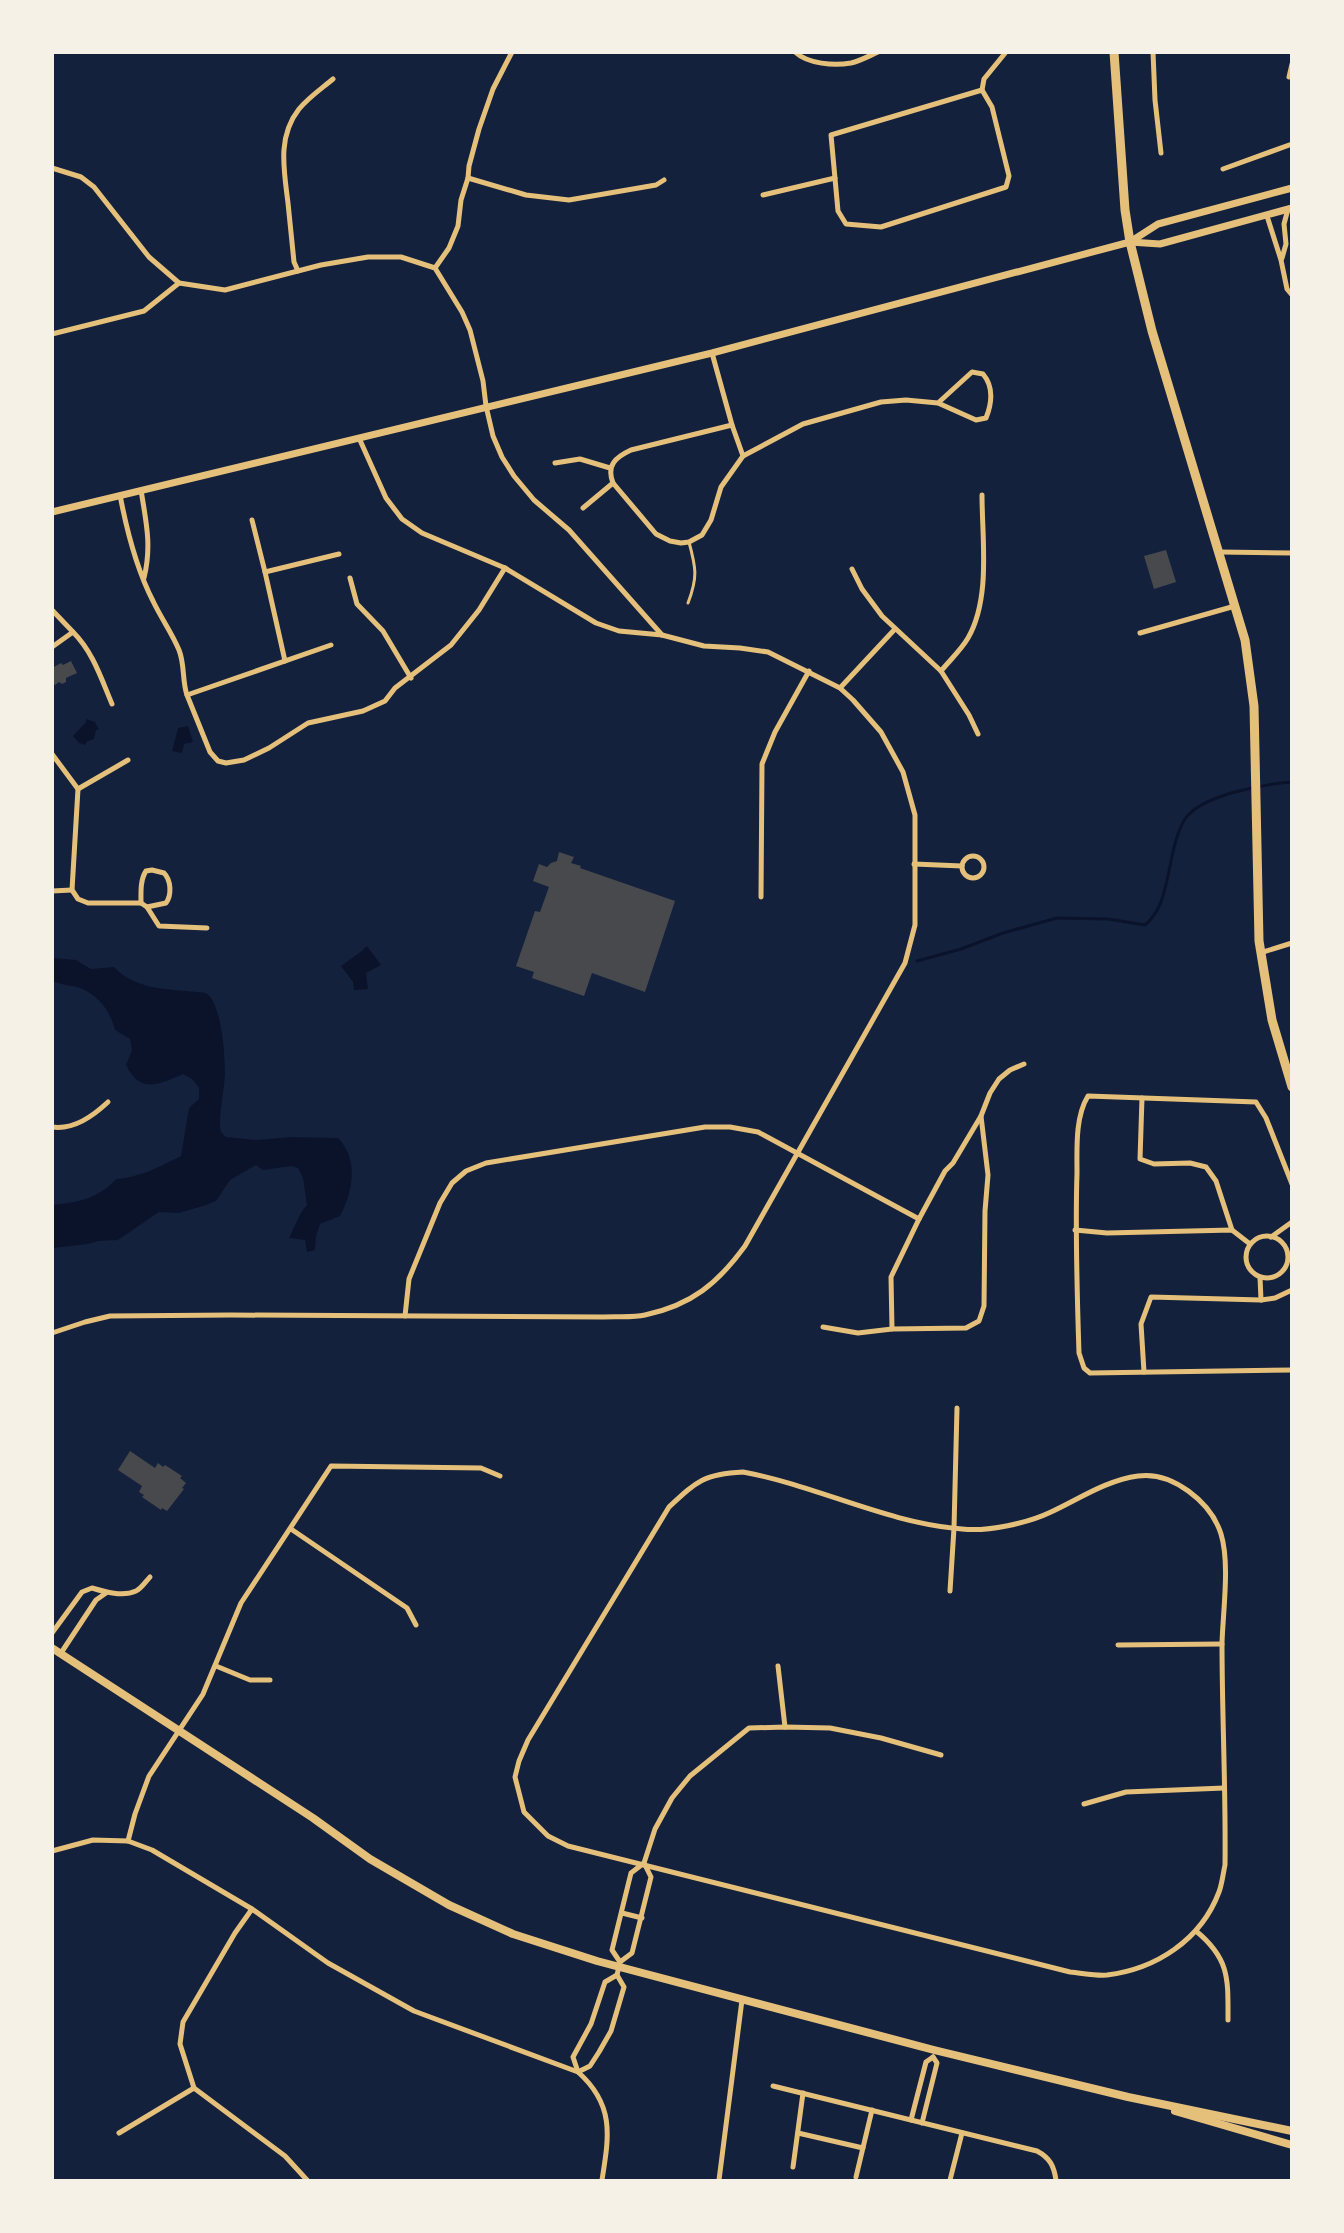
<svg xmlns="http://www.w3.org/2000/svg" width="1344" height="2233" viewBox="0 0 1344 2233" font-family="Jost,sans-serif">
<rect width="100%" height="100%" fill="#14213d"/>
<g fill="#0b132b">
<path d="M 86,719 L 95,722 L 99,730 L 96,730 L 94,739 L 86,742 L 86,745 L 79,743 L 73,736 L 86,722 Z"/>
<path d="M 188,726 L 193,742 L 184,744 L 182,753 L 172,751 L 178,728 Z"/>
<path d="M 367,946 L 381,965 L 366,973 L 368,989 L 354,990 L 353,982 L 341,966 L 363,950 L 363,949 Z"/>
<path d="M 53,958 L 76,960 L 91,969 L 114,967 C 137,992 176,989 206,993 C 222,1003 225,1056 225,1074 C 224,1091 220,1108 220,1125 C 220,1131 222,1134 226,1137 L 256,1140 L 291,1137 L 338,1138 C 359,1159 353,1192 340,1216 L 320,1224 L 316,1236 L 315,1250 L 307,1252 L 305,1240 L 289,1238 C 295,1227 299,1213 307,1205 L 303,1178 L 298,1168 L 291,1166 L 263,1170 L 256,1165 L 230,1180 L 216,1201 L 206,1205 L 179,1213 L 159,1212 L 118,1240 L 98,1241 L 88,1244 L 53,1248 L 53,1205 C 78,1202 98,1199 116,1179 C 141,1177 159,1167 181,1156 L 189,1108 L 199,1099 L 199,1088 L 192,1079 L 183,1074 C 160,1084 140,1095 126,1065 L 132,1050 L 130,1039 L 115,1030 C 110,1010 99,996 80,988 C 71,985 61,985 53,981 Z"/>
</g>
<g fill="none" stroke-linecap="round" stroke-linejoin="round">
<path stroke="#0b132b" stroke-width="3" d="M 917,961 L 961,949 L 1003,933 L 1057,918 L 1108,919 L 1145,925 C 1161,911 1163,896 1168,876 C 1172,858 1175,835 1185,819 C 1201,795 1264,784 1292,782"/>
</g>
<g fill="#48494c">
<path d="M 1166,550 L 1176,582 L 1154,589 L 1144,556 Z"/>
<path d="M 71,661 L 77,673 L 66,678 L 66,682 L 62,684 L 59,682 L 55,685 L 52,682 L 52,668 L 61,663 L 63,665 Z"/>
<path d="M 559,852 L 574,857 L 571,863 L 581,866 L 580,868 L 675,901 L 645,992 L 592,973 L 584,996 L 532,978 L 534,972 L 516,966 L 535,911 L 540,912 L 549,887 L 533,881 L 539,864 L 547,867 L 551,863 L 557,861 Z"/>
<path d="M 130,1451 L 155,1468 L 158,1463 L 163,1467 L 165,1465 L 182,1476 L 180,1478 L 186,1483 L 182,1488 L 184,1489 L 167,1511 L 162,1508 L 161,1510 L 142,1497 L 144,1495 L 139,1492 L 142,1486 L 118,1470 Z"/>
</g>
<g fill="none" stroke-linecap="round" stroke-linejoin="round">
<path stroke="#e5c07b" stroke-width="3" d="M 688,603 C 698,577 696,568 689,542"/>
<g stroke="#e5c07b" stroke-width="5">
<path d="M 795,52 C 808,64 834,66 851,63 C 860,61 869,56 878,52"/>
<path d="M 1153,52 L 1155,100 L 1161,153"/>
<path d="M 1289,77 L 1292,64"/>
<path d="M 982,90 L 992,107 L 1009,176 L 1006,187 L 881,227 L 846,224 L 838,211 L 831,135 Z"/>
<path d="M 982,90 L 984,79 L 1006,52"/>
<path d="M 52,168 L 81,177 L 94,187 L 149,257 L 179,283 L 225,290 L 321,265 L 368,257 L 401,257 L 435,268 L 462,312 L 470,330 L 483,381 L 486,406 L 493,436 L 502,457 L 514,476 L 534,500 L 569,530 L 662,635"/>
<path d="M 1223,169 L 1292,144"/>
<path d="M 468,178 L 526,195 L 569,200 L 656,185 L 664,180"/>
<path d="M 763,195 L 835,178"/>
<path d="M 1267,216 L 1281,260 L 1287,289 L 1292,295"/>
<path d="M 1282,258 L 1286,244 L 1284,224 L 1288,209"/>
<path d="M 435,268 L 449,248 L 458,226 L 461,200 L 468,178 L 469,166 L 479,129 L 493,89 L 512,52"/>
<path d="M 298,271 L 294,262 C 292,242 290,222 288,203 C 284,170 277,137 299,109 C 309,97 321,89 333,79"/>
<path d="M 52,334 L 144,311 L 179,283"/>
<path d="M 712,353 L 732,425 L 743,456"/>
<path d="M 732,425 L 631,450 C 616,457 606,465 613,483 L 656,534 L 670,541 L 681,543 L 689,542 L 702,535 L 711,520 L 721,487 L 743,456 L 803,424 L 881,402 L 906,400 L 938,403 L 976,420 L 986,418 C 992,403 994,387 983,374 L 972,372 L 938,403"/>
<path d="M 555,463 L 580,459 L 610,468"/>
<path d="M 141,490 C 146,522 152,545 144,578"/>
<path d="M 120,495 C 127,532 136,568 153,601 C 161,618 172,633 179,650 C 185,665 182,681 187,695 L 210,752 L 218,761 L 226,763 L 244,760 L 269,748 L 308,723 L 363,711 L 385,701 L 395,688 L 451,645 L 479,610 L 505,568"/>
<path d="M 583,508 L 613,483"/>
<path d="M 252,520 L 265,572"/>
<path d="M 1220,552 L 1292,553"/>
<path d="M 852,569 L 862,589 L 882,616 L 941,671 L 969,715 L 978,734"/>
<path d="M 350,578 L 357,604 L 383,631 L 411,678"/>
<path d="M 52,610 L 73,632"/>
<path d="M 1140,633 L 1235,606"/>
<path d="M 52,647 L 73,632 C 93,652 101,678 112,704"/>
<path d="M 285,661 L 265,572 L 339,554"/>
<path d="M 941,671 C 950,660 961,650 968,638 C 991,598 982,539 982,495"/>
<path d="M 840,688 L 895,629"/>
<path d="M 187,695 L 331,645"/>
<path d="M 52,754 L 78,789 L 72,890 L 78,899 L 88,903 L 141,903 L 147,907 L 159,926 L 207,928"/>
<path d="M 78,789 L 128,760"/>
<circle cx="973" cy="867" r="11"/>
<path d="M 914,864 L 962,866"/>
<path d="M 52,891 L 72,890"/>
<path d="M 761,897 L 762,764 L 775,732 L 809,671"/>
<path d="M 141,903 C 141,893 140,880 146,871 L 152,870 L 164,873 C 171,880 172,895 166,903 L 147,907"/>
<path d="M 1260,953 L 1292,943"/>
<path d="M 1142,1098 L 1140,1159 L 1154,1164 L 1190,1163 L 1206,1167 L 1216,1181 L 1232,1230"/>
<path d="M 52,1127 C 74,1130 93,1116 108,1102"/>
<path d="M 1292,1184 L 1266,1118 L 1256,1102 L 1088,1096 C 1075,1117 1077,1149 1077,1173 C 1075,1233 1077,1293 1079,1353 L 1084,1368 L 1090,1373 L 1292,1370"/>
<path d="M 1075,1230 L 1107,1233 L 1232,1230 L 1250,1244"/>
<circle cx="1267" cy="1257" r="21"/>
<path d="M 1271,1237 L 1292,1222"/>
<path d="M 1260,1277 L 1261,1300"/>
<path d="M 405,1316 L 409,1279 L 440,1203 L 452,1183 L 466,1171 L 486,1163 L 705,1127 L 730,1127 L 758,1132 L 919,1219"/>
<path d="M 823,1327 L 858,1333 L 892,1329 L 966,1328 L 979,1321 L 984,1306 L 985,1211 L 988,1175 L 981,1116"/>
<path d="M 892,1329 L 891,1277 L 919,1219 L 945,1171 L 953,1163 L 981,1116 L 990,1093 L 999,1079 L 1010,1070 L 1024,1064"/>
<path d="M 52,1333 L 85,1322 L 110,1316 L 231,1315 L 603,1317 C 617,1316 632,1318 645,1315 C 692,1305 718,1283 745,1246 L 905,963 L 915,925 L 915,815 L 903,772 L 881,732 L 853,700 L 840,688 L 768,652 L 740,648 L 704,646 L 662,635 L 619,631 L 596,623 L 505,568 L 422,533 L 402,519 L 386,498 L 359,438"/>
<path d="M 1144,1372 L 1141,1324 L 1151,1297 L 1261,1300 L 1275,1298 L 1292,1290"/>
<path d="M 743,1472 C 818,1486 886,1523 962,1529 C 988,1532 1028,1523 1051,1512 C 1079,1499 1107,1480 1138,1476 C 1172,1471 1211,1502 1221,1534 C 1230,1563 1223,1611 1222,1643 C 1222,1717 1226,1791 1225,1865 C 1223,1874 1222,1884 1219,1892 C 1201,1940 1156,1969 1107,1975 C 1095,1976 1082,1973 1070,1972 L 568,1846 L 548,1836 L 524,1812 L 515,1777 L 519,1761 L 528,1740 L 669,1507 C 697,1481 704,1474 743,1472 Z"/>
<path d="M 291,1529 L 407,1608 L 416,1625"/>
<path d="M 950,1591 L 954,1528 L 957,1408"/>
<path d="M 52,1633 L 82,1592 L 92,1588 C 105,1592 123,1597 136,1591 C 141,1589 146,1581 150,1577"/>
<path d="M 1118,1645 L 1222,1644"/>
<path d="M 61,1653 L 96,1600 L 106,1593"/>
<path d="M 216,1666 L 250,1680 L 270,1680"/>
<path d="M 778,1666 L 785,1727"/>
<path d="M 1084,1804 L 1126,1792 L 1224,1788"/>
<path d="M 128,1841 L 135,1814 L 149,1776 L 203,1694 L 241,1603 L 331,1466 L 481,1468 L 500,1476"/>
<path d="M 52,1851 L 93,1840 L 128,1841 L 152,1850 L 252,1909 L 328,1963 L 414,2011 L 578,2072 C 615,2105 609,2136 602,2180"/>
<path d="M 252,1909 L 235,1933 L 183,2022 L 180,2044 L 194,2088 L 285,2156 L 307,2180"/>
<path d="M 622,1913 L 642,1918"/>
<path d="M 1196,1931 C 1230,1959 1228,1979 1228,2020"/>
<path d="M 620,1962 L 612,1950 L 631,1873 L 644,1863 L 655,1829 L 672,1798 L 690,1776 L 749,1728 L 785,1727 L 830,1728 L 881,1738 L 941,1755"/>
<path d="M 578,2072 L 573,2057 L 591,2024 L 605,1982 L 617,1975 L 620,1962 L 632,1953 L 651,1877 L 644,1863"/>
<path d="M 578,2072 L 590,2066 L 599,2052 L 611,2031 L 624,1987 L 617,1975"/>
<path d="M 773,2086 L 1037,2151 C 1050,2158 1054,2166 1056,2180"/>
<path d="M 911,2120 L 926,2062 L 933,2057"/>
<path d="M 922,2123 L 937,2063 L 933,2057"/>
<path d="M 119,2133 L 194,2088"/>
<path d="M 798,2133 L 863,2148"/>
<path d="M 793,2167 L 803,2093"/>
<path d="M 856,2177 L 872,2110"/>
<path d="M 719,2180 L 742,2000"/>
<path d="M 950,2180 L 962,2133"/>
</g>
<g stroke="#e5c07b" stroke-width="7">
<path d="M 1130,242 L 1158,224 L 1292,188"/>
<path d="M 52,512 L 712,353 L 1130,242 L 1160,244 L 1292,208"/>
</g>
<g stroke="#e5c07b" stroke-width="8">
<path d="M 52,1648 L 313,1818 L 370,1859 L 449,1905 L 513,1934 L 597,1961 L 934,2050 L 1128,2097 L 1292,2131"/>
<path d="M 1175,2111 L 1292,2145"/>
</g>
<path stroke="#e5c07b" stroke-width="9" d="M 1114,52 L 1125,210 L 1130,242 L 1152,331 L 1245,640 L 1254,706 L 1259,941 L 1272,1020 L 1292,1087"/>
</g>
<rect width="1344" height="2233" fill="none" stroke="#f6f1e7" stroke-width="108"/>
</svg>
